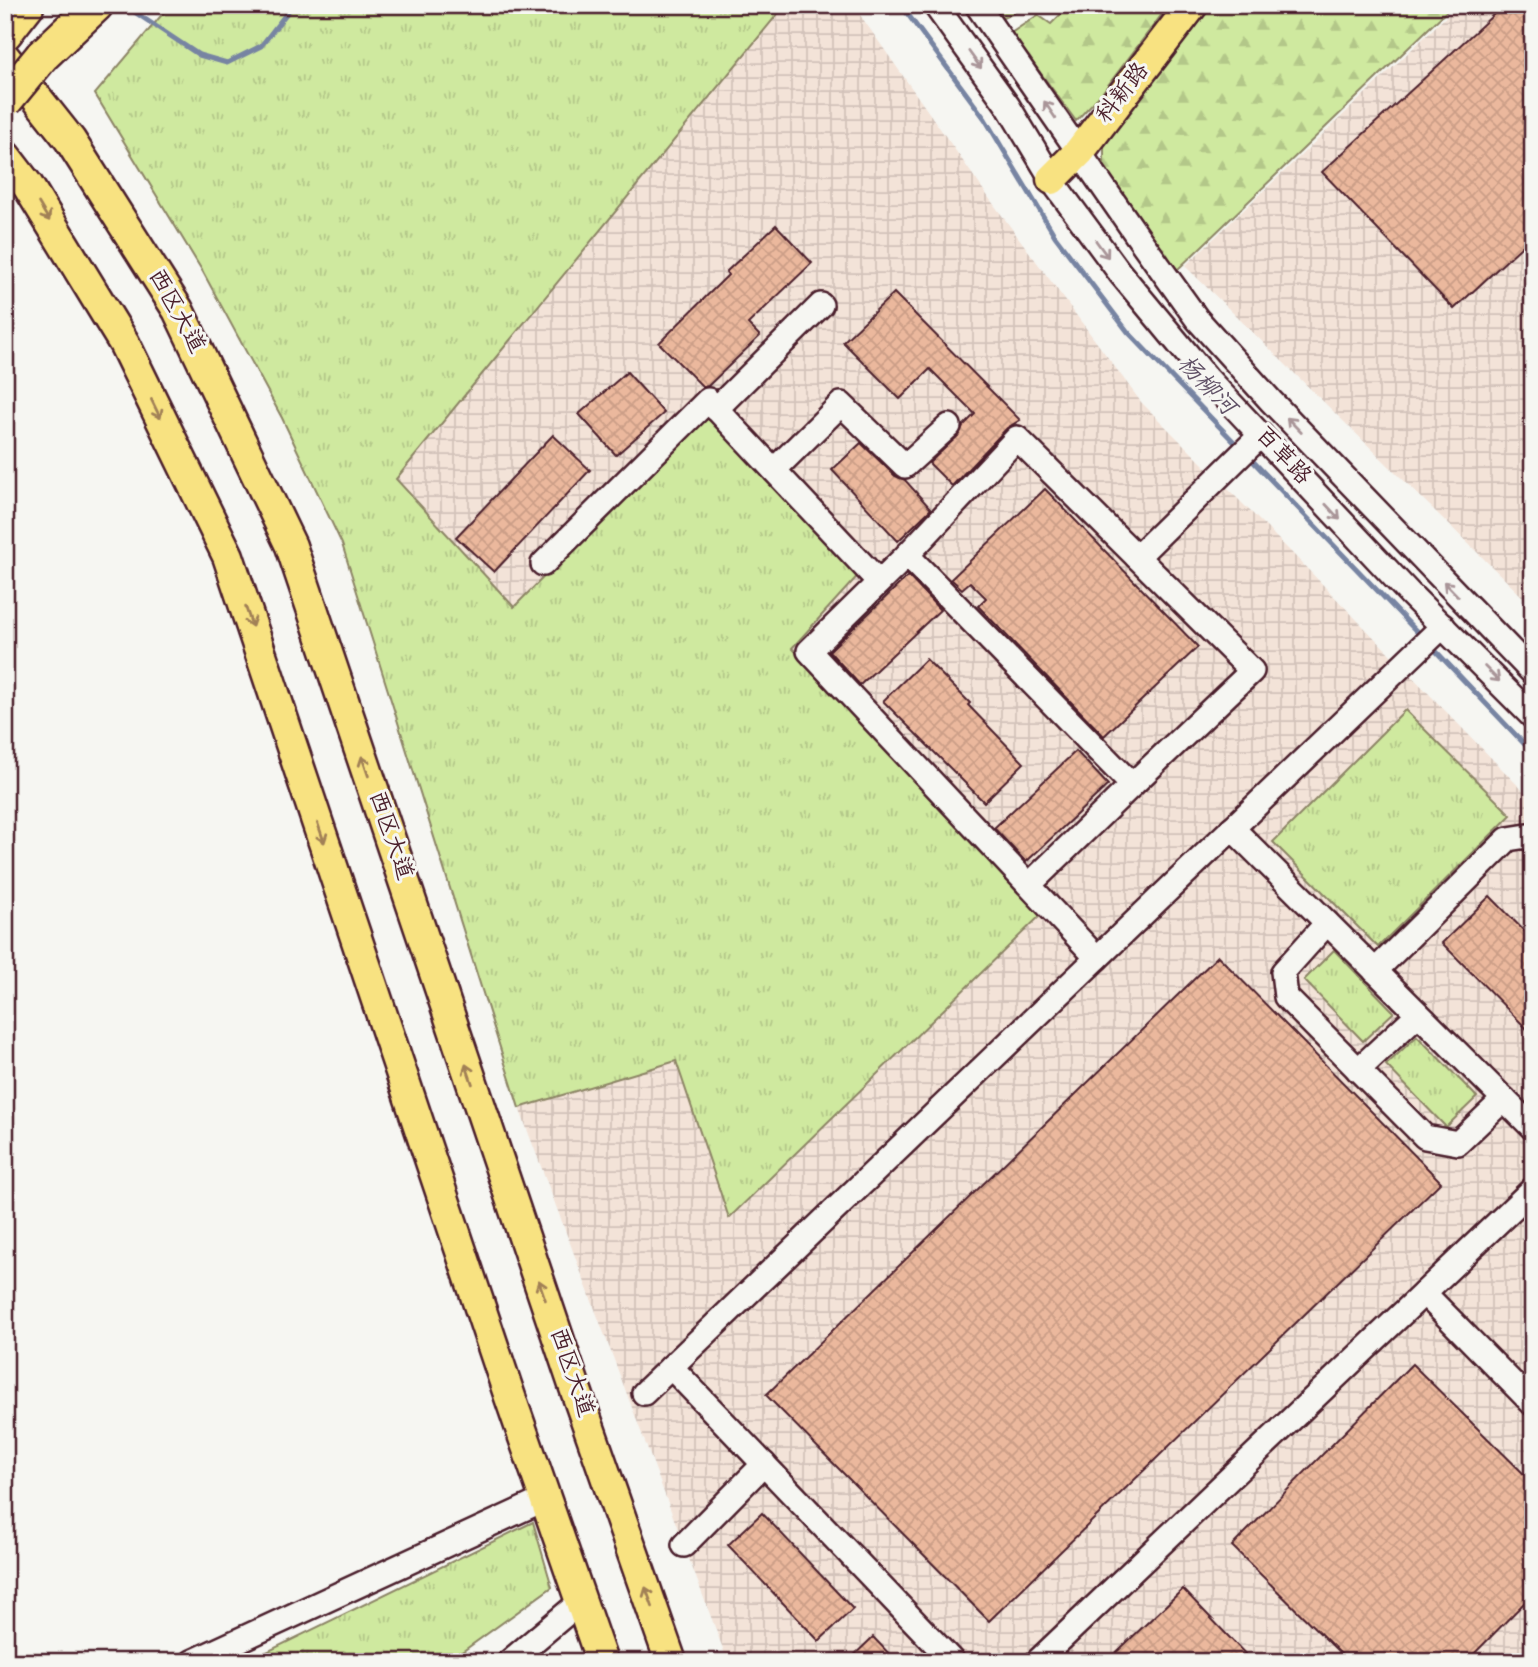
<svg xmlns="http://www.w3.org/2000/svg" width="1538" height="1667" viewBox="0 0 1538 1667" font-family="'Gochi Hand','LXGW WenKai TC',sans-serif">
<defs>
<pattern id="industrial-grid" width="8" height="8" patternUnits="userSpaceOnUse" patternTransform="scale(1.75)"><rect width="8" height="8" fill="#f3e3d8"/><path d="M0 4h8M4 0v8" fill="none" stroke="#d2c2ba"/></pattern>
<pattern id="grass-tufts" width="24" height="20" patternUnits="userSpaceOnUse" patternTransform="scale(1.75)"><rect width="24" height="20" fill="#cfe99f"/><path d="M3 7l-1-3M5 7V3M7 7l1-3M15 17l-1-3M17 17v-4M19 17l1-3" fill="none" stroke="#b3c789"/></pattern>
<pattern id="forest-firs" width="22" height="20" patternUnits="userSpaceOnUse" patternTransform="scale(1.75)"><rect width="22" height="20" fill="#cfe99f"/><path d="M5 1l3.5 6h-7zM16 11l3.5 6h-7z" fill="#b3c789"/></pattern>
<pattern id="building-cross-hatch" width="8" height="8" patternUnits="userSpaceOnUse" patternTransform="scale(1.75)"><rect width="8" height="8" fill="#ebb89d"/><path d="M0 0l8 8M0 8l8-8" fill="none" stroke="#cb9e87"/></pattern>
</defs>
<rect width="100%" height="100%" fill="#f6f6f2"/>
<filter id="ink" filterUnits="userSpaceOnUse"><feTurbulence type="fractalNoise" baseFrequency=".0143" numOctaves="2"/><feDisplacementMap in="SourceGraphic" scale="14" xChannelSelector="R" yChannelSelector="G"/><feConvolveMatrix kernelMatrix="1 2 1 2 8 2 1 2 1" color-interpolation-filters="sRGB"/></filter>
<g filter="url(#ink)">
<g fill="url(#industrial-grid)">
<path d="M 785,5 L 853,5 L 989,198 L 1141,402 L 1291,552 L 1533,801 L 1533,1662 L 728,1662 L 519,1108 L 342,544 Z"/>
<path d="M 1458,5 L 1533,5 L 1533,607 L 1185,266 Z"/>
</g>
<g fill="url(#grass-tufts)" stroke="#8c8465" stroke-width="2">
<path d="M 170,5 L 785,5 L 396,479 L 514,607 L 709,410 L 863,570 L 792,648 L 1045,911 L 729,1218 L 676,1061 L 519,1108 L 342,544 L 282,418 L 203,272 L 95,94 Z"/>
<path d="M 1405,710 L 1511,815 L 1378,947 L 1273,842 Z"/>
<path d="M 1334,950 L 1394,1012 L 1363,1041 L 1304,980 Z"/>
<path d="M 1417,1036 L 1477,1097 L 1446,1127 L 1386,1065 Z"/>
<path d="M 533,1522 L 552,1587 L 448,1662 L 246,1662 Z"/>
</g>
<g fill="url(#forest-firs)" stroke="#8c8465" stroke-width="2">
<path d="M 994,5 L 1027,5 L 1027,7 L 1003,18 Z"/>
<path d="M 1063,5 L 1169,5 L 1102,93 L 1076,121 L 1011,33 L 1038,15 L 1051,24 L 1066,9 Z"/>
<path d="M 1213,5 L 1453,5 L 1175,272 L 1104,166 L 1104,142 Z"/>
</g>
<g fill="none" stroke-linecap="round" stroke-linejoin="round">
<g stroke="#7784a2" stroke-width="5">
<path d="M 124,5 L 199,55 L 227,63 L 261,46 L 293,5"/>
<path d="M 901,5 L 985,119 L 1055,236 L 1128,332 L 1240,448"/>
<path d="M 1247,455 L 1422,637"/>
<path d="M 1431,646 L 1533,753"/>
</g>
</g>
<g fill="url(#building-cross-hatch)" stroke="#4a1f2b" stroke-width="2">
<path d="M 1504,5 L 1533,5 L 1533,236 L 1454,309 L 1322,172 Z"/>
<path d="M 776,225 L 812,263 L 748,324 L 760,336 L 708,386 L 703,387 L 659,343 L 728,275 L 726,272 Z"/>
<path d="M 894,293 L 1020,420 L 1007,428 L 952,486 L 929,463 L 958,436 L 963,426 L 975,414 L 930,369 L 900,399 L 843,342 Z"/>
<path d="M 627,372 L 664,413 L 616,455 L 579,414 Z"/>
<path d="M 553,435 L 590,470 L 494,572 L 456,537 Z"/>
<path d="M 861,443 L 895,476 L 905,480 L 931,509 L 898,541 L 832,470 Z"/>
<path d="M 1045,489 L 1198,647 L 1104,736 L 978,606 L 986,598 L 970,582 L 962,589 L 951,579 Z"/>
<path d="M 908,576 L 940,610 L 860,685 L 829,651 Z"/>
<path d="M 926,659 L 970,703 L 968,705 L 1024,763 L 984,802 L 883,701 Z"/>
<path d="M 1076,751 L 1108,785 L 1026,862 L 994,828 Z"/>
<path d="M 1490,896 L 1533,940 L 1533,1035 L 1442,943 Z"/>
<path d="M 1218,956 L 1441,1182 L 989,1621 L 766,1395 Z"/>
<path d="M 1412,1364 L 1533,1483 L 1533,1594 L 1466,1662 L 1349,1662 L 1232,1546 Z"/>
<path d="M 762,1513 L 853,1609 L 819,1641 L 728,1545 Z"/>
<path d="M 1183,1589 L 1253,1662 L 1106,1662 Z"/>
<path d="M 873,1637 L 897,1662 L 847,1662 Z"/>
</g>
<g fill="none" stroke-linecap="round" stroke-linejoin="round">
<g stroke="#4a1f2b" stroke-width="28">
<g id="minor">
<path d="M 935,5 L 1008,106 L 1058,189 L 1120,273 L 1207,378 L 1410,594 L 1533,717"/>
<path d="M 977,5 L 1138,237 L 1197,319 L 1271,401 L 1533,673"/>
<path d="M 716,409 L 821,305"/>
<path d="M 774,470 L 841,404 L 905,466 L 949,426"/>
<path d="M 907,555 L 1017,438 L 1252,671 L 1132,785"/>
<path d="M 1137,557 L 1261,435"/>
<path d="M 543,564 L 708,400 L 879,582"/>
<path d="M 1232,828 L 1533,1128"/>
<path d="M 1029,885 L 1132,785 L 907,555 L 809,651 L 1097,958"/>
<path d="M 1327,923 L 1283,972 L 1286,997 L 1425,1137 L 1458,1143 L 1504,1099"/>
<path d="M 1375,971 L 1508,839 L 1527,836 L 1533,841"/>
<path d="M 1358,1070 L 1418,1014"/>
<path d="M 1424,1293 L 1533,1404"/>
<path d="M 671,1367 L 953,1662"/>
<path d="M 644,1393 L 1443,626"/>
<path d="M 684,1545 L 764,1464"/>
<path d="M 192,1662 L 545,1499"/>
<path d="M 509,1662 L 580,1602"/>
<path d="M 1037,1662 L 1533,1189"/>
</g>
</g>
<g stroke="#4a1f2b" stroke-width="35">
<g id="major">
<path d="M 5,58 L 70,140 L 178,310 L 291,546 L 574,1385 L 671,1662"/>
<path d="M 5,156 L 28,186 L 124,343 L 228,556 L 510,1397 L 602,1662"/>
<path d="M 1052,179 L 1079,152 L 1192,5"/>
</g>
</g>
<g stroke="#4a1f2b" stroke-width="38">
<g id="highway">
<path d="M 5,33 L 27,5"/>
<path d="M 42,56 L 96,5"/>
</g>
</g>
<use href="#minor" stroke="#f6f6f2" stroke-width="23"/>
<use href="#major" stroke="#f8e281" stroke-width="30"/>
<use href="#highway" stroke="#f8e281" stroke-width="33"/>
<g stroke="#4a1f2b" stroke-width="38" stroke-linecap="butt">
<path id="highway-bridge" d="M 5,101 L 42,56"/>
</g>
<use href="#highway-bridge" stroke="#f8e281" stroke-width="33"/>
</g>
<defs><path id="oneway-shaft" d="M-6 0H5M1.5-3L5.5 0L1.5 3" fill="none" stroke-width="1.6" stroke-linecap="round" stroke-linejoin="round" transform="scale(1.75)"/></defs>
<g stroke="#a99598">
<use href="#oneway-shaft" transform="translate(975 60) rotate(54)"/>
<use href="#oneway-shaft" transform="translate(1050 110) rotate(-124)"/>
<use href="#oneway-shaft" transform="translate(1102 249) rotate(54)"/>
<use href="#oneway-shaft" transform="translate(1294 425) rotate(-134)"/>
<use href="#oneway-shaft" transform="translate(1333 512) rotate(47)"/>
<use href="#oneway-shaft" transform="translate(1451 589) rotate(-134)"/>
<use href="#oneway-shaft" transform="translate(1492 674) rotate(45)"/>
</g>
<g stroke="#a18056">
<use href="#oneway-shaft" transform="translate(44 212) rotate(59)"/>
<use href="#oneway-shaft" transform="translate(156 409) rotate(64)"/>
<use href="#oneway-shaft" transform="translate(249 617) rotate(71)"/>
<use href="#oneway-shaft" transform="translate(365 766) rotate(-109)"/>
<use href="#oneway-shaft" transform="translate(321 833) rotate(71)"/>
<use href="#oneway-shaft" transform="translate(469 1074) rotate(-109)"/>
<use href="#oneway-shaft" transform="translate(542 1290) rotate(-109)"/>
<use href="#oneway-shaft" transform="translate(649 1597) rotate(-110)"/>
</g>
</g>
<g text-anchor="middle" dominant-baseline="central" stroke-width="6" stroke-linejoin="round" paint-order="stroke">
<g font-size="23" fill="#4a1f2b" stroke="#f6f6f2">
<text transform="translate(1124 94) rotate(-52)">科新路</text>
<text transform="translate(175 312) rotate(61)">西区大道</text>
<text transform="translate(1282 457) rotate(47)">百草路</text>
<text transform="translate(389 836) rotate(71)">西区大道</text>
<text transform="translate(570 1373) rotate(71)">西区大道</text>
</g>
<g font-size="24" font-style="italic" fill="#605166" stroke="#f6f6f2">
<text transform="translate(1205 387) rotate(46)">杨柳河</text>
</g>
</g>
<rect width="1538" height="1667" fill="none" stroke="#f6f6f2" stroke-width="28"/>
<rect x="14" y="14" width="1510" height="1639" fill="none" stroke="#4a1f2b" stroke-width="2.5" filter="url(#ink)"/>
</svg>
